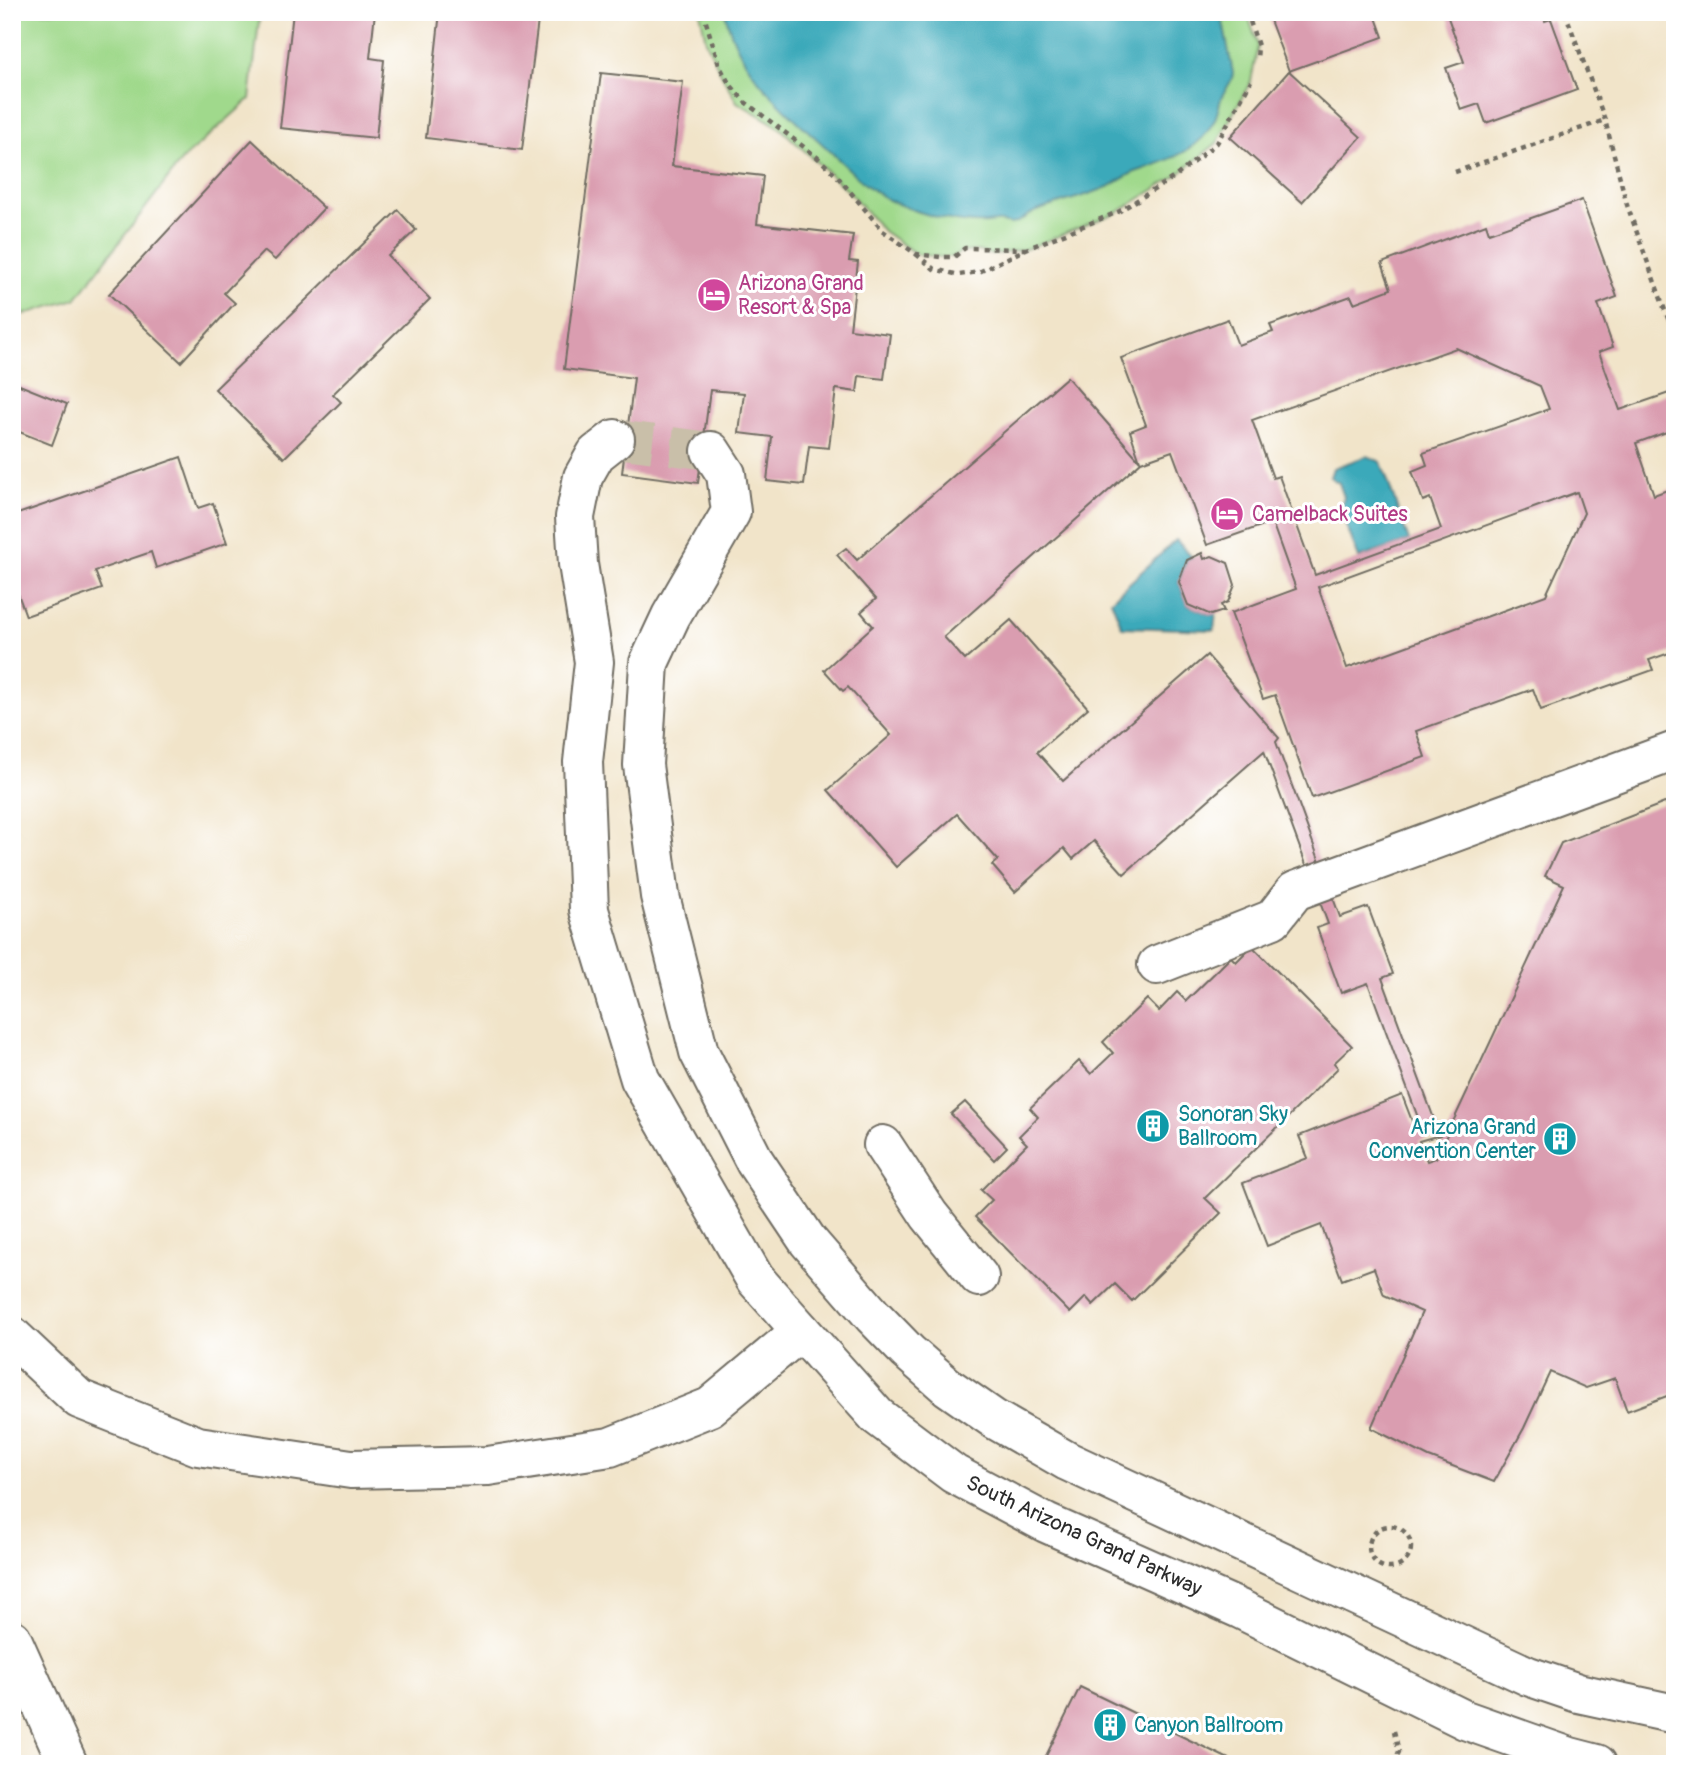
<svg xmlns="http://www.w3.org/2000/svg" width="1687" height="1776" viewBox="0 0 1687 1776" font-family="Pangolin,sans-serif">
<rect width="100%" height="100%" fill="#fff"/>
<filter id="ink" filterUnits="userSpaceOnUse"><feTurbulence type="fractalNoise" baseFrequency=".0143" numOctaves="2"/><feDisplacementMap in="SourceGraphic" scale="14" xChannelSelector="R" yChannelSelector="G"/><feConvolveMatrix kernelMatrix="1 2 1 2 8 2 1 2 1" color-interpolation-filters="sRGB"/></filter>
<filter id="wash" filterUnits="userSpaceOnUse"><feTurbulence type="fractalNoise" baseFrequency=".00686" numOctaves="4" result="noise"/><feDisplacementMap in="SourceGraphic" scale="28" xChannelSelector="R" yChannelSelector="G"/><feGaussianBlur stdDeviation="1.57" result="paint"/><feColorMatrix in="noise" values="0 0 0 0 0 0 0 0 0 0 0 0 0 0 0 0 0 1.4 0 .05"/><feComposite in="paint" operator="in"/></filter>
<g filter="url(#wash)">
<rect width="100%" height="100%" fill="#f1e4c9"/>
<g fill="#a0d98c" stroke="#66825c" stroke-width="2">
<path d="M 12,12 L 260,12 L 250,99 L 182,160 L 76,299 L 12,318 Z"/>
<path d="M 700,12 L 1247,12 L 1258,46 L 1251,81 L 1217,143 L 1176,176 L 1118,212 L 1026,249 L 992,255 L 978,251 L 960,252 L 954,257 L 940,257 L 916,254 L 883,231 L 849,192 L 779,127 L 737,102 L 720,72 L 706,41 Z"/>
</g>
<g fill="#3ba9ba" stroke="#336a72" stroke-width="2">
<path d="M 725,12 L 1221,12 L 1233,73 C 1232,84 1226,87 1222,96 C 1219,104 1218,114 1214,121 C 1199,153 1162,162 1133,173 C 1125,176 1117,183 1110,186 C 1085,197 1059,202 1035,212 C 1026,215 1021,223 1011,224 C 1006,224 1001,221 996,222 C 964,227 923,215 893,202 C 869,191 851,171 832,153 C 788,112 738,74 725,12 Z"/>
<path d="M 1367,456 L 1381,462 L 1409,541 L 1359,558 L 1340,509 L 1344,497 L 1339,483 L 1330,477 L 1333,468 Z"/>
<path d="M 1176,540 L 1192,557 L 1187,560 L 1179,582 L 1188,605 L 1211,615 L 1216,613 L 1214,630 L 1122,627 L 1111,600 Z"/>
</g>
<g id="blocks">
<g fill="#da9db0" fill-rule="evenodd">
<path d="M 293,12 L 375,12 L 370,58 L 384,60 L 376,138 L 280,128 Z"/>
<path d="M 440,12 L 539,12 L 522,150 L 426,138 Z"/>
<path d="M 1267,12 L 1374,12 L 1383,37 L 1289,71 Z"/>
<path d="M 1446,12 L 1542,12 L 1545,21 L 1551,19 L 1577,90 L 1486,123 L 1479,104 L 1461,110 L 1446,68 L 1464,62 Z"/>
<path d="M 1289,71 L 1361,137 L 1302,202 L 1230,137 Z"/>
<path d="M 601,73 L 683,82 L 672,166 L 763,176 L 757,224 L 853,235 L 849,261 L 858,262 L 850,329 L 890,334 L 884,379 L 859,376 L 857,392 L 836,389 L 829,448 L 809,446 L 804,485 L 767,481 L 772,437 L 739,433 L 744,393 L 710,390 L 698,483 L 622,473 L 634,378 L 564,369 Z"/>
<path d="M 252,140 L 324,208 L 275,260 L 264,251 L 224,293 L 235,303 L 181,362 L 109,294 Z"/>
<path d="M 1582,200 L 1617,297 L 1598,304 L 1613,347 L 1599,352 L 1620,410 L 1669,393 L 1675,409 L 1675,429 L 1636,443 L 1654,495 L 1670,489 L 1675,502 L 1675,651 L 1649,660 L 1653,670 L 1541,710 L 1533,689 L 1416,731 L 1425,757 L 1312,798 L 1275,695 L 1263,699 L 1231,613 L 1296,589 L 1272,522 L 1207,545 L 1172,451 L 1141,462 L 944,637 L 965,660 L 1011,620 L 1088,708 L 1037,752 L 1063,781 L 1207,655 L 1279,738 L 1276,742 L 1340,917 L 1368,907 L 1393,974 L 1382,978 L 1440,1135 L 1419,1141 L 1427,1161 L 1436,1158 L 1564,885 L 1545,876 L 1561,843 L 1675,799 L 1675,1393 L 1627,1411 L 1615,1378 L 1586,1388 L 1550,1372 L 1524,1428 L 1494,1482 L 1429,1457 L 1371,1428 L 1422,1312 L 1384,1295 L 1374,1268 L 1342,1280 L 1321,1225 L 1267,1246 L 1243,1183 L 1308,1158 L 1299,1136 L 1402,1095 L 1414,1126 L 1420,1123 L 1368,983 L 1341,993 L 1317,928 L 1328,924 L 1264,751 L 1124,874 L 1094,841 L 1073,859 L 1064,848 L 1015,892 L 992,865 L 998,860 L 957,814 L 896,867 L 828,790 L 891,735 L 848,687 L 843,691 L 824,670 L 873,626 L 861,612 L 876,599 L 837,555 L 846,548 L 857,560 L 1067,377 L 1140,461 L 1130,431 L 1146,425 L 1121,358 L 1228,319 L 1238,345 L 1273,332 L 1270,325 L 1351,296 L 1354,303 L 1391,289 L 1382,263 L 1486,224 L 1489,233 ZM 1456,348 L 1540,386 L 1549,409 L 1423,453 L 1427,465 L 1412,471 L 1423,501 L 1430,498 L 1441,529 L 1315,575 L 1279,476 L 1273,478 L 1252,420 ZM 1577,492 L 1584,513 L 1546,595 L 1347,668 L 1318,587 Z"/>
<path d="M 398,210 L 416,230 L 388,256 L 430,299 L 333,394 L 341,402 L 284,458 L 215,389 Z"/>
<path d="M 17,384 L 67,404 L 52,445 L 12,429 L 12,394 Z"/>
<path d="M 181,457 L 198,508 L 213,503 L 227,543 L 156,568 L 151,552 L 95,571 L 102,589 L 26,616 L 12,577 L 12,516 Z"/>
<path d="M 1202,553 L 1204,559 L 1212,556 L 1228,563 L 1235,585 L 1228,602 L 1221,605 L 1224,611 L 1211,615 L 1188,605 L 1179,582 L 1187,560 Z"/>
<path d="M 1252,946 L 1352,1046 L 1334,1063 L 1338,1068 L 1205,1198 L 1221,1213 L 1132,1301 L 1115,1284 L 1093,1305 L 1086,1297 L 1070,1313 L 975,1217 L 992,1200 L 981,1190 L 1027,1144 L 1019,1136 L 1038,1117 L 1030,1108 L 1079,1061 L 1091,1074 L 1113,1053 L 1103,1042 L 1147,999 L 1159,1011 L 1177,992 L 1186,1001 L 1231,957 L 1236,962 Z"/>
<path d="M 965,1102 L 1007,1147 L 994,1160 L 951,1114 Z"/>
<path d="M 1080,1687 L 1239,1764 L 1042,1764 Z"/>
</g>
</g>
</g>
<g filter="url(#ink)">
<use href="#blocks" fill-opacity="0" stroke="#706c62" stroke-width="2"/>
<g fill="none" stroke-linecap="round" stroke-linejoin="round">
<path stroke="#c9bfa9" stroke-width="38" stroke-dasharray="38 19" stroke-linecap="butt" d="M 615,439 L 711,451"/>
<g stroke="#706c62" stroke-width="42">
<g id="minor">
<path d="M 615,439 L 596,454 L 583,477 L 575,517 L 578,564 L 594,662 L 583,762 L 589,910 L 640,1079 L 755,1279 L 877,1416 L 954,1474 L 1046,1523 L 1240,1609 L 1465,1720 L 1570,1757 L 1597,1764"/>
<path d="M 711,451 L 726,474 L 731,512 L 671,616 L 649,663 L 643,765 L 660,896 L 699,1052 L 755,1162 L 808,1241 L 873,1316 L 908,1352 L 948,1387 L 994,1419 L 1067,1461 L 1528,1676 L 1578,1693 L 1675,1714"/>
<path d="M 1157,965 L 1273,919 L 1295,891 L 1675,751"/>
<path d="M 883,1145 L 929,1215 L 979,1277"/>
<path d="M 12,1336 L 79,1399 L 198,1446 L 351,1469 L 488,1466 L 610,1447 L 710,1407 L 801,1331"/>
</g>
</g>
<g stroke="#706c62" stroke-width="42">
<path id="highway" d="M 12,1639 L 68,1764"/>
</g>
<g stroke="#706c62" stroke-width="4.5" stroke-dasharray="5 5" stroke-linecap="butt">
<path d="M 703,12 L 719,65 L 729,83 L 745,102 L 817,157 L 837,176 L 883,231 L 916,254 L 940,257 L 954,257 L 965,248 L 1026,249"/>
<path d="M 1247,12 L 1258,46 L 1257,59"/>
<path d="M 1565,12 L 1605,120 L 1627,205 L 1675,338"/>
<path d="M 1455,172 L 1605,120"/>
<path d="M 916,254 L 934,269 L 959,275 L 979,272 L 1026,249 L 1118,212 L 1176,176 L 1217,143 L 1251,81"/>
<circle cx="1390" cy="1547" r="21"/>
<path d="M 1393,1764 L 1399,1752 L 1394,1731"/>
</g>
<use href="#minor" stroke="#fff" stroke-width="38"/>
<use href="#highway" stroke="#fff" stroke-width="38"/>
</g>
</g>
<defs>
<g id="hotel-disc" transform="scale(1.75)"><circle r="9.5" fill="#d1479c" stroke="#fff"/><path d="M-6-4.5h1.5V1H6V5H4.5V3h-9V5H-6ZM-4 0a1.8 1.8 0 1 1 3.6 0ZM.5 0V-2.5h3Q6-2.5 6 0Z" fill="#fff"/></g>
<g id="building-disc" transform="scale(1.75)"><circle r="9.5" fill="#0f9aa8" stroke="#fff"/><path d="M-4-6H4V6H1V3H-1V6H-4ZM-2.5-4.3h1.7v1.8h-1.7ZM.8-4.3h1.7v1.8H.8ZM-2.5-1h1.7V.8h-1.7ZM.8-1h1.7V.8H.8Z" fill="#fff"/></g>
</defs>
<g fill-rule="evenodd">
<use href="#hotel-disc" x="714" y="295"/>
<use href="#hotel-disc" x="1227" y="514"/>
<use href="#building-disc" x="1153" y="1126"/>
<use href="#building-disc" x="1560" y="1139"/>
<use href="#building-disc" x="1110" y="1725"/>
</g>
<g text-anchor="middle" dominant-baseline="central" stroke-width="6" stroke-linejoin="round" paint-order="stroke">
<g font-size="21" fill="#b23c85" stroke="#fff" text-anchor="start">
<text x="738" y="283">Arizona Grand<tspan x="738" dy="24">Resort &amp; Spa</tspan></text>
<text x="1252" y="514">Camelback Suites</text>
</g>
<g font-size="21" fill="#0d838f" stroke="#fff" text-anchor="start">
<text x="1178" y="1114">Sonoran Sky<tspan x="1178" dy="24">Ballroom</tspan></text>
<text x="1536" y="1127" text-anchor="end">Arizona Grand<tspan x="1536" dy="24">Convention Center</tspan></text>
<text x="1134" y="1725">Canyon Ballroom</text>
</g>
<g font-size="21" fill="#2b2b2b" stroke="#fff">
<text transform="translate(1084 1536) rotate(25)">South Arizona Grand Parkway</text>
</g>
</g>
<rect width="1687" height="1776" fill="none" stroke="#fff" stroke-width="42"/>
</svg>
